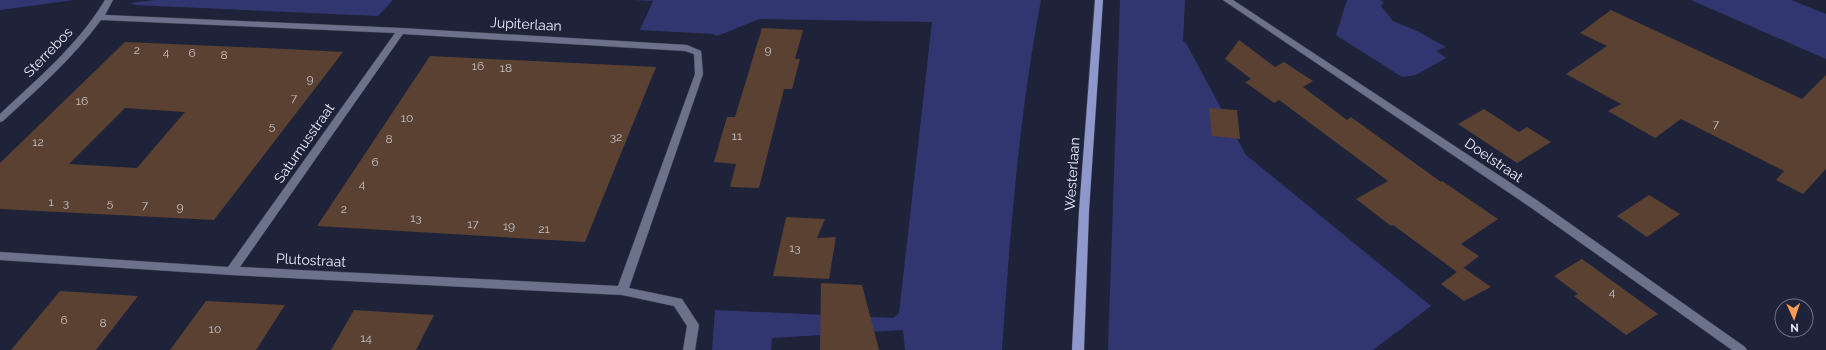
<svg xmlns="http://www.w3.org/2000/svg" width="1826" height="350" viewBox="0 0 1826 350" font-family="Raleway,sans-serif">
<rect width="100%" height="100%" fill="#1f2339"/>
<g fill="#313671">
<path d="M 0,0 L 74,0 L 0,10 Z"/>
<path d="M 155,0 L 393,0 L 378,16 L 135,5 L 130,3 Z"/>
<path d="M 632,0 L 1041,0 C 1019,116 1010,233 1002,350 L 905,350 L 903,330 L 772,338 L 771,350 L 712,350 L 715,310 L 894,318 L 899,313 L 932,22 L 759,19 L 717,36 L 713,34 L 640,30 L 653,1 Z"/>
<path d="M 1120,0 L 1185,0 L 1183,41 L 1186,43 L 1246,155 L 1431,306 L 1373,350 L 1108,350 Z"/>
<path d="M 1347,0 L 1380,0 L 1384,2 L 1381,6 L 1393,21 L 1417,31 L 1446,47 L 1436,51 L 1446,58 L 1416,75 L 1402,77 L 1336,35 Z"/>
<path d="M 1691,0 L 1791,0 L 1826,14 L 1826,59 Z"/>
</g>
<g fill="#5a4131" fill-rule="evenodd">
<path d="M 1611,10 L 1802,99 L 1826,75 L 1826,169 L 1803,194 L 1776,180 L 1784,171 L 1681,119 L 1655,138 L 1608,111 L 1621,104 L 1566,74 L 1607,46 L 1580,33 Z"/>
<path d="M 762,28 L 803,30 L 795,59 L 800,59 L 792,89 L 784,89 L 759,188 L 730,187 L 736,164 L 714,162 L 727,117 L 735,117 Z"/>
<path d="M 1239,40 L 1275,67 L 1284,62 L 1313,81 L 1303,87 L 1347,120 L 1351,117 L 1441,182 L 1442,181 L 1498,219 L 1461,244 L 1479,256 L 1462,269 L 1464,268 L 1491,287 L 1464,301 L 1441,284 L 1457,272 L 1393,225 L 1391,226 L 1356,199 L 1388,181 L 1279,100 L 1274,103 L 1245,82 L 1251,79 L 1225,59 Z"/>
<path d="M 125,42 L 286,49 L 343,52 L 214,220 L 0,209 L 0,163 ZM 125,108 L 185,112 L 137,168 L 69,164 Z"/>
<path d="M 430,56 L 656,67 L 585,242 L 317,226 Z"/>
<path d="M 1209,108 L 1237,110 L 1240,139 L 1212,136 Z"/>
<path d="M 1484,109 L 1519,132 L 1527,127 L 1551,142 L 1517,163 L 1458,124 Z"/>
<path d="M 1649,195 L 1680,214 L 1647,237 L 1617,216 Z"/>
<path d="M 786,217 L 825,219 L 817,238 L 836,237 L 829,279 L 773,276 Z"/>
<path d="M 1582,259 L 1658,314 L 1626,335 L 1574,296 L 1578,294 L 1554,276 Z"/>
<path d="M 821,283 L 862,285 L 879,350 L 820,350 Z"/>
<path d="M 60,291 L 138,296 L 96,350 L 11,350 Z"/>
<path d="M 206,301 L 285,305 L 256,350 L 170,350 Z"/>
<path d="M 354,310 L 434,315 L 416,350 L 331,350 Z"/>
</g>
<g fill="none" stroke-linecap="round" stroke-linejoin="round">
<g stroke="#404155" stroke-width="1">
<g id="minor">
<path d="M 105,0 L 113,0 L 105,15 L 401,28 L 687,45 L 701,51 L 703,74 L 629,288 L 682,299 L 699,325 L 695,350 L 683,350 L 687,326 L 674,306 L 622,295 L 231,275 L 0,260 L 0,252 L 228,267 L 395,33 L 101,20 C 73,58 38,89 3,121 L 0,122 L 0,114 C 38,78 78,45 105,0 ZM 403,34 L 685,51 L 694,54 L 695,74 L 618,286 L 240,267 Z"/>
<path d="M 1223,0 L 1233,0 L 1538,201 L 1745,347 L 1747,350 L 1732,350 L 1530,207 Z"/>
</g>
</g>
<g stroke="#404155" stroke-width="1">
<path id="primary" d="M 1095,0 L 1103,0 L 1089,211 L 1084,350 L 1072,350 L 1079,211 Z"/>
</g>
<use href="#minor" fill="#6c718c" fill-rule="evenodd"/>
<use href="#primary" fill="#8f98cc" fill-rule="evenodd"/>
</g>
<g text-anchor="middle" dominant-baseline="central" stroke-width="3" stroke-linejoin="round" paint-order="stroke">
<g font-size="12" fill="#c5c1c8">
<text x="137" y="50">2</text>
<text x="768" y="50">9</text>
<text x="166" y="52">4</text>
<text x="192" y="53">6</text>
<text x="224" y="55">8</text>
<text x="478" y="66">16</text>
<text x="506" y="68">18</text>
<text x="310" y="79">9</text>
<text x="294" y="98">7</text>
<text x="82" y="101">16</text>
<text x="407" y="118">10</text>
<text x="1716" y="124">7</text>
<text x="272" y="126">5</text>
<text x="737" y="136">11</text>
<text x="616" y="137">32</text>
<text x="389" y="139">8</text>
<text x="38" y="142">12</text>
<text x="375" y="162">6</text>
<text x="362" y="184">4</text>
<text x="51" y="202">1</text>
<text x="66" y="203">3</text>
<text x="110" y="203">5</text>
<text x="145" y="205">7</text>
<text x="180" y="207">9</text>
<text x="344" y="209">2</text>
<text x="416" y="218">13</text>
<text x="473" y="224">17</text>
<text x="509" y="226">19</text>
<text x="544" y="229">21</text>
<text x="795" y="248">13</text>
<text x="1612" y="292">4</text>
<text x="64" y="320">6</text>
<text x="103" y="323">8</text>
<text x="215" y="329">10</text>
<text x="366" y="338">14</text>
</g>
<g font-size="14" fill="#e9ecfb" stroke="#1f2339">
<text transform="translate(526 24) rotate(3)">Jupiterlaan</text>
<text transform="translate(48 52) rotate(-46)">Sterrebos</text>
<text transform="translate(304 143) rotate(-55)">Saturnusstraat</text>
<text transform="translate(1494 160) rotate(34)">Doelstraat</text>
<text transform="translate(1072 174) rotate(-86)">Westerlaan</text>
<text transform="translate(311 260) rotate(3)">Plutostraat</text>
</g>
</g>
<g transform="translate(1794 318) rotate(177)"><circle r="19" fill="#1f2339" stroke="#707387"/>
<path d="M0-3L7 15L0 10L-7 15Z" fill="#fe9c57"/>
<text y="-6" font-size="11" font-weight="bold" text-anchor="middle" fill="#e9ecfb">N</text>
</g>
</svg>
